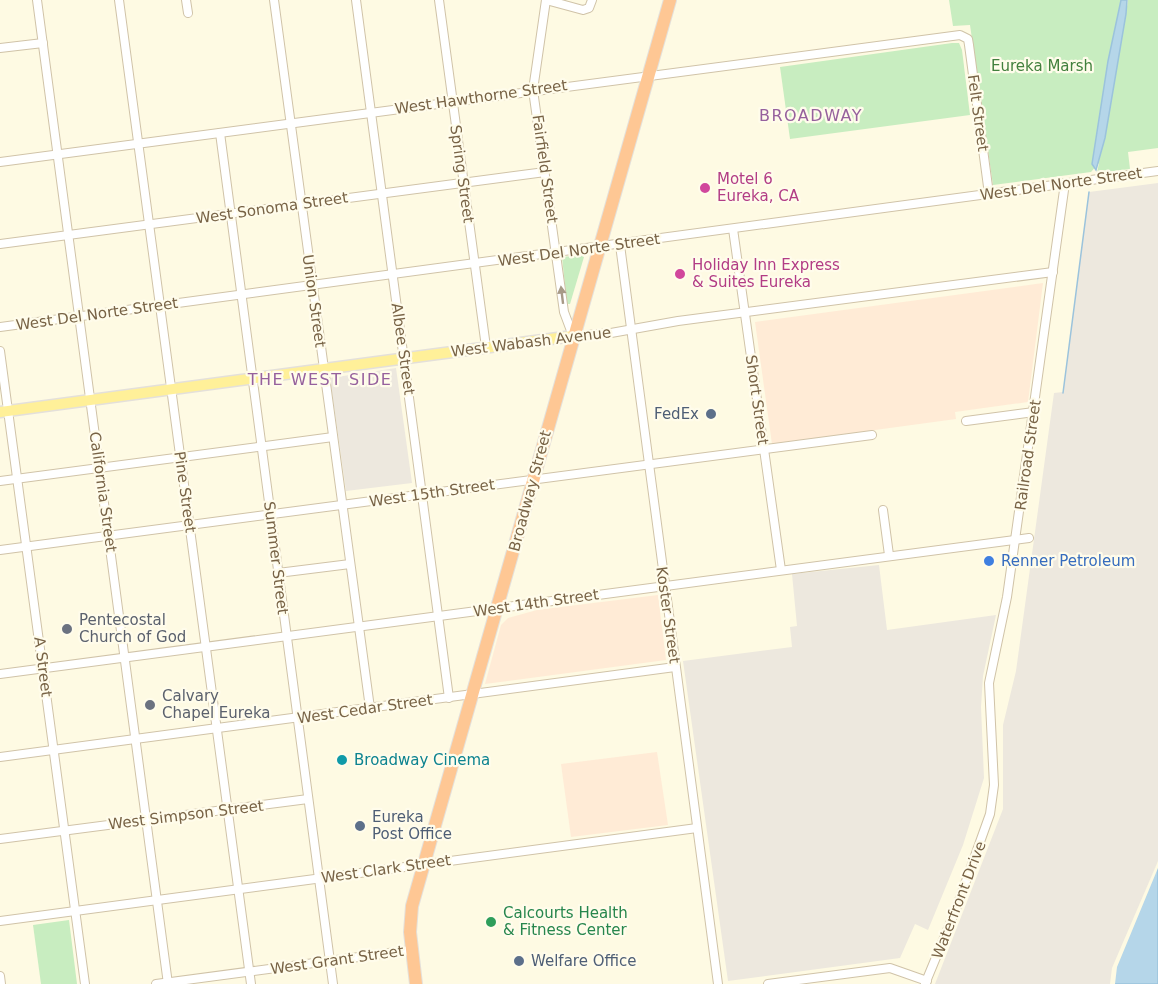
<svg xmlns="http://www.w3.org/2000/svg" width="1158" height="984" viewBox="0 0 1158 984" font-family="'DejaVu Sans',sans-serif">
<rect width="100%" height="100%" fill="#fefae3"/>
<g fill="#ffebd6">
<path d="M 1043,283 L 1028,402 L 955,412 L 956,419 L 772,444 L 755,322 Z"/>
<path d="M 658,595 L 666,660 L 485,684 L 501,625 L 508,618 L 537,610 Z"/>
<path d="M 657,752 L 668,825 L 571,837 L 561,764 Z"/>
</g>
<g fill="#ede8de">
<path d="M 1158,183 L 1158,864 L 1113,984 L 935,984 L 1003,809 L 1003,725 L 1016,671 L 1054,393 L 1063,392 L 1089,192 Z"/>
<path d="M 396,368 L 412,483 L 346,491 L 330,378 Z"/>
<path d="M 879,565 L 887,630 L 996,615 L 983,676 L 981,707 L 984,778 L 963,845 L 928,930 L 915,924 L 900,958 L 728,981 L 683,661 L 792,647 L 790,627 L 797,626 L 792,574 Z"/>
</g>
<g fill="#c8edc0">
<path d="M 949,0 L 1127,0 L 1127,7 L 1128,0 L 1158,0 L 1158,148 L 1128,152 L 1130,169 L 1097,173 L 1099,163 L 1091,172 L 993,185 L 970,25 L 953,26 Z"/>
<path d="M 952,43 L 959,43 L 962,50 L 970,115 L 790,139 L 780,67 Z"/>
<path d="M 581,255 L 584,257 L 570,304 L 567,304 L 562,257 Z"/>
<path d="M 69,920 L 77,984 L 41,984 L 33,925 Z"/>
</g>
<g fill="#b5d6e9" stroke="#9bc3dc" stroke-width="1.5">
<path d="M 1121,0 L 1127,0 L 1126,14 L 1105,138 L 1096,170 L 1092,164 L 1108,61 Z"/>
<path d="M 1158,864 L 1158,984 L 1113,984 L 1113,971 Z"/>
</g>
<path fill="#fefae3" d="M 1158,861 L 1158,868 L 1117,967 L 1115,984 L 1110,984 L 1112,968 Z"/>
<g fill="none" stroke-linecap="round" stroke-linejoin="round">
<path stroke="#9bc3dc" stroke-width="1.5" d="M 1063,393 L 1089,192"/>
<g stroke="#d0c3a8" stroke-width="10">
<g id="minor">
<path d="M 37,0 L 168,984"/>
<path d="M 119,0 L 251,984"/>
<path d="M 186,0 L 188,13"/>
<path d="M 274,0 L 370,708"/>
<path d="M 356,0 L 449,698"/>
<path d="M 439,0 L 486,347"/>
<path d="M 546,0 L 533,90 L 564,312 L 573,336 L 611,333 L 678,321 L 1053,272"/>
<path d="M 546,0 L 583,10 L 589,8 L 592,0"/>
<path d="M 0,48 L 43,43"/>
<path d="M 220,133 L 333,984"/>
<path d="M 0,162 L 960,35 L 968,39 L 969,45 L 989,194"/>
<path d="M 733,229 L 781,570"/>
<path d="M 0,244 L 545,172"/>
<path d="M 620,245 L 718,984"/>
<path d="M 0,327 L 1158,171"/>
<path d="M 0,351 L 85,984"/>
<path d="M 966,421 L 1034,412"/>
<path d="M 0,481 L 333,437"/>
<path d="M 883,510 L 889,555"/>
<path d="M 0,550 L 872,435"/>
<path d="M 278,573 L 350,564"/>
<path d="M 0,674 L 1029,538"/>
<path d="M 0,757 L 675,667"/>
<path d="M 0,839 L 308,799"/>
<path d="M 0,921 L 697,828"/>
<path d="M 0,976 L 1,984"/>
<path d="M 156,984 L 411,950"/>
<path d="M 768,984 L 890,968 L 927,981"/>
<path d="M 925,984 L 956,909 L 990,814 L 994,785 L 989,683 L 1007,597 L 1065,183"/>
</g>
</g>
<g stroke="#e4e0da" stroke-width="13">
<path id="major" d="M 0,412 L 573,336"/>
</g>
<g stroke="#e4e0da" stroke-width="14">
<path id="highway" d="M 416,984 L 410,932 L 412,906 L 670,0"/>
</g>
<use href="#minor" stroke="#fff" stroke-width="8"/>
<use href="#major" stroke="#fff099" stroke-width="10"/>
<use href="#highway" stroke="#fec794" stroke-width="12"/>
</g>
<defs><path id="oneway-solid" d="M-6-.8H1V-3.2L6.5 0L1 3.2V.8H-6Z" transform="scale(1.5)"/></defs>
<use fill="#a79a87" href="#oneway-solid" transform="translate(562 295) rotate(-97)"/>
<g fill="#d1479c" stroke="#fffceb" stroke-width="2">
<circle cx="705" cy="188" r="6"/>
<circle cx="680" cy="274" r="6"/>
</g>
<g fill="#5c6f8a" stroke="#fffceb" stroke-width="2">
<circle cx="711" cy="414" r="6"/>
<circle cx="360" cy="826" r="6"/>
<circle cx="519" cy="961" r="6"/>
</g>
<circle fill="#3f7fe0" stroke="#fffceb" stroke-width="2" cx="989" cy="561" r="6"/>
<g fill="#6b7280" stroke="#fffceb" stroke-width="2">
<circle cx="67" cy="629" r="6"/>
<circle cx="150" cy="705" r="6"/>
</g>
<circle fill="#0f9aa8" stroke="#fffceb" stroke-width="2" cx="342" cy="760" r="6"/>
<circle fill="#2e9e5b" stroke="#fffceb" stroke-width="2" cx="491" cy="922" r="6"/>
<g text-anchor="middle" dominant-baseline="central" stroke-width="4.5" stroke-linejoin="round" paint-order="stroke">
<g font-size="15" fill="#42803d" stroke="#fffceb">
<text x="1042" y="66">Eureka Marsh</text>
</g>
<g font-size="15" fill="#786346" stroke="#fffceb">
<text transform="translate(481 97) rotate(-8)">West Hawthorne Street</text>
<text transform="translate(978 113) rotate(82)">Felt Street</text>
<text transform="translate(545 169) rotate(82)">Fairfield Street</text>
<text transform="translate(462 174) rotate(82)">Spring Street</text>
<text transform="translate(1061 184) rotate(-8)">West Del Norte Street</text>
<text transform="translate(272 208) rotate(-8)">West Sonoma Street</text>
<text transform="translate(579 250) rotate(-8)">West Del Norte Street</text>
<text transform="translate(314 301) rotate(82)">Union Street</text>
<text transform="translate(97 314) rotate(-8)">West Del Norte Street</text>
<text transform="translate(531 342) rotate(-7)">West Wabash Avenue</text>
<text transform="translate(403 349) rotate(82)">Albee Street</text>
<text transform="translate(757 400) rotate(82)">Short Street</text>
<text transform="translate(1028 455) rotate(-82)">Railroad Street</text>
<text transform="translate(530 491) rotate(-75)">Broadway Street</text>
<text transform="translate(103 492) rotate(82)">California Street</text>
<text transform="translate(185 492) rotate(82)">Pine Street</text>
<text transform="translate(432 493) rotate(-8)">West 15th Street</text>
<text transform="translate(276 558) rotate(83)">Summer Street</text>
<text transform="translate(536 603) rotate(-8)">West 14th Street</text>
<text transform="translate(668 615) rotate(82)">Koster Street</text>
<text transform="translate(43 667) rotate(83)">A Street</text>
<text transform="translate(365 709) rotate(-8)">West Cedar Street</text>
<text transform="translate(186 815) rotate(-7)">West Simpson Street</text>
<text transform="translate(386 869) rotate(-8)">West Clark Street</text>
<text transform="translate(959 900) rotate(-69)">Waterfront Drive</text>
<text transform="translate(337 960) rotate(-8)">West Grant Street</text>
</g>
<g font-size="15" fill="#b23c85" stroke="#fffceb" text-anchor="start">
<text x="717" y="179">Motel 6<tspan x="717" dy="17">Eureka, CA</tspan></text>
<text x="692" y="265">Holiday Inn Express<tspan x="692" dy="17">&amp; Suites Eureka</tspan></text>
</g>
<g font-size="15" fill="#4e5e75" stroke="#fffceb" text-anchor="start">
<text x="699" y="414" text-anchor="end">FedEx</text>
<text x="372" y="817">Eureka<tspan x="372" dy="17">Post Office</tspan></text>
<text x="531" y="961">Welfare Office</text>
</g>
<g font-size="15" fill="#366cbe" stroke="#fffceb" text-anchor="start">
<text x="1001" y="561">Renner Petroleum</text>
</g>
<g font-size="15" fill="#5b616d" stroke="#fffceb" text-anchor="start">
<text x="79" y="620">Pentecostal<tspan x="79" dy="17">Church of God</tspan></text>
<text x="162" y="696">Calvary<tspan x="162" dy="17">Chapel Eureka</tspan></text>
</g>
<g font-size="15" fill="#0d838f" stroke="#fffceb" text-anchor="start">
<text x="354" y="760">Broadway Cinema</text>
</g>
<g font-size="15" fill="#27864d" stroke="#fffceb" text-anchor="start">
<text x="503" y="913">Calcourts Health<tspan x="503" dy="17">&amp; Fitness Center</tspan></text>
</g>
<g font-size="16" letter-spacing="1.5" fill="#96619d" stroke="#fffceb">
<text x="811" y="115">BROADWAY</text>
<text x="320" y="379">THE WEST SIDE</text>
</g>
</g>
</svg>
